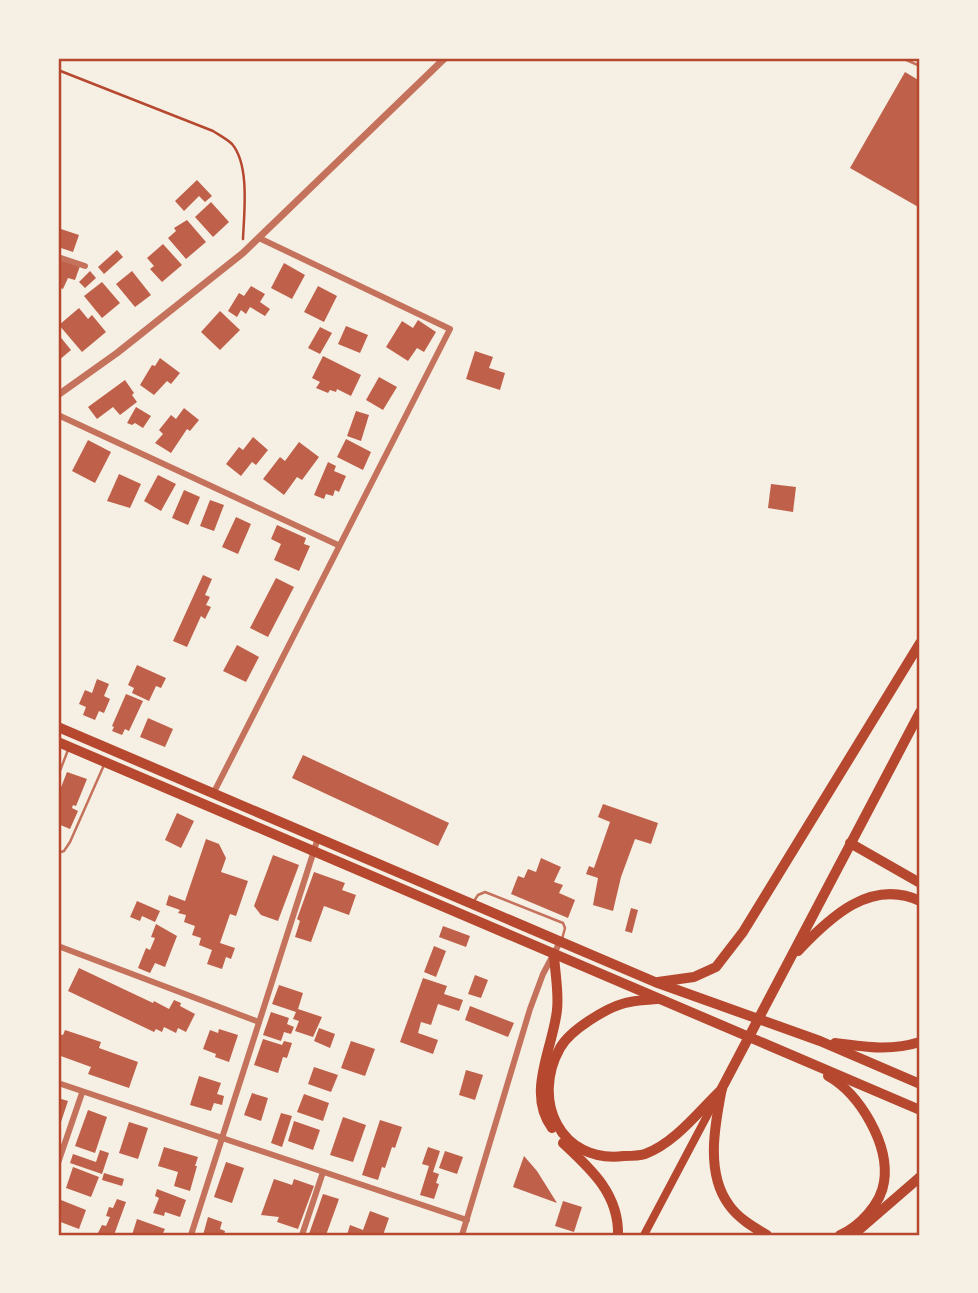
<svg xmlns="http://www.w3.org/2000/svg" width="978" height="1293" viewBox="0 0 978 1293" font-family="Lato,sans-serif">
<rect width="100%" height="100%" fill="#f6efe4"/>
<g fill="#bf614a">
<path d="M 905,72 L 920,81 L 920,208 L 850,168 Z"/>
<path d="M 197,180 L 212,196 L 205,202 L 199,196 L 184,211 L 175,201 Z"/>
<path d="M 211,202 L 229,222 L 213,237 L 195,217 Z"/>
<path d="M 187,220 L 206,242 L 186,259 L 168,238 L 176,231 L 174,228 Z"/>
<path d="M 61,229 L 79,235 L 73,252 L 58,247 L 58,233 L 60,234 Z"/>
<path d="M 163,244 L 182,265 L 162,282 L 150,269 L 154,266 L 147,258 Z"/>
<path d="M 117,250 L 123,257 L 104,274 L 98,267 Z"/>
<path d="M 60,259 L 80,266 L 75,280 L 68,278 L 63,289 L 58,287 Z"/>
<path d="M 284,263 L 305,275 L 292,299 L 271,288 Z"/>
<path d="M 90,271 L 96,278 L 85,288 L 79,282 Z"/>
<path d="M 132,271 L 151,295 L 135,307 L 116,284 Z"/>
<path d="M 102,282 L 120,303 L 102,318 L 84,296 Z"/>
<path d="M 251,286 L 265,294 L 260,302 L 270,309 L 265,316 L 250,307 L 246,314 L 241,310 L 237,317 L 228,311 L 239,293 L 244,296 Z"/>
<path d="M 318,286 L 337,296 L 324,322 L 304,312 Z"/>
<path d="M 79,308 L 88,319 L 92,315 L 106,332 L 82,352 L 59,325 Z"/>
<path d="M 220,311 L 240,330 L 220,350 L 201,332 Z"/>
<path d="M 418,320 L 436,332 L 424,352 L 417,348 L 408,361 L 386,347 L 402,321 L 413,328 Z"/>
<path d="M 346,326 L 368,335 L 360,353 L 338,344 Z"/>
<path d="M 320,327 L 332,333 L 320,354 L 308,348 Z"/>
<path d="M 58,334 L 71,350 L 58,361 Z"/>
<path d="M 475,351 L 493,357 L 489,368 L 505,373 L 500,390 L 466,379 Z"/>
<path d="M 323,356 L 361,375 L 351,396 L 337,389 L 336,392 L 330,390 L 328,393 L 316,388 L 320,382 L 312,378 Z"/>
<path d="M 160,358 L 180,373 L 171,384 L 167,381 L 154,395 L 140,385 L 152,365 L 155,366 Z"/>
<path d="M 379,377 L 397,387 L 383,410 L 366,400 Z"/>
<path d="M 125,380 L 134,393 L 132,395 L 137,402 L 120,415 L 113,407 L 97,419 L 88,407 Z"/>
<path d="M 136,407 L 151,416 L 143,428 L 135,423 L 132,425 L 127,423 Z"/>
<path d="M 184,408 L 199,420 L 190,431 L 187,429 L 171,453 L 155,443 L 163,434 L 159,430 L 171,415 L 176,419 Z"/>
<path d="M 356,411 L 369,415 L 361,441 L 347,436 Z"/>
<path d="M 253,437 L 268,450 L 256,465 L 252,462 L 241,476 L 226,464 L 239,447 L 243,450 Z"/>
<path d="M 346,439 L 371,452 L 363,470 L 337,457 Z"/>
<path d="M 88,440 L 111,452 L 95,483 L 72,471 Z"/>
<path d="M 299,442 L 319,457 L 302,480 L 297,477 L 284,495 L 263,479 L 280,457 L 285,461 Z"/>
<path d="M 328,462 L 336,466 L 334,471 L 346,476 L 339,492 L 335,490 L 333,496 L 326,494 L 324,499 L 314,495 Z"/>
<path d="M 119,474 L 141,484 L 130,508 L 107,501 Z"/>
<path d="M 158,475 L 176,484 L 161,511 L 144,501 Z"/>
<path d="M 771,484 L 796,487 L 793,512 L 768,508 Z"/>
<path d="M 184,490 L 200,497 L 188,525 L 172,518 Z"/>
<path d="M 210,500 L 224,505 L 214,531 L 200,526 Z"/>
<path d="M 236,517 L 251,524 L 238,554 L 222,547 Z"/>
<path d="M 277,525 L 306,538 L 304,544 L 310,546 L 299,571 L 274,560 L 281,544 L 271,539 Z"/>
<path d="M 203,575 L 212,579 L 205,595 L 210,597 L 206,605 L 211,607 L 205,619 L 201,616 L 187,647 L 173,641 Z"/>
<path d="M 276,578 L 294,587 L 268,637 L 250,628 Z"/>
<path d="M 237,645 L 259,657 L 246,682 L 223,671 Z"/>
<path d="M 137,665 L 166,678 L 161,688 L 156,686 L 149,701 L 132,693 L 134,688 L 128,685 Z"/>
<path d="M 97,679 L 109,684 L 104,696 L 110,699 L 104,713 L 99,711 L 95,720 L 83,715 L 86,707 L 79,704 L 85,690 L 92,693 Z"/>
<path d="M 126,694 L 143,701 L 129,731 L 125,729 L 122,735 L 112,731 L 114,727 L 112,726 Z"/>
<path d="M 148,718 L 173,729 L 165,747 L 140,737 Z"/>
<path d="M 303,755 L 449,823 L 438,846 L 292,778 Z"/>
<path d="M 67,772 L 87,779 L 76,806 L 73,805 L 72,808 L 78,811 L 70,829 L 58,824 L 58,795 Z"/>
<path d="M 603,804 L 658,823 L 651,844 L 635,839 L 621,877 L 613,911 L 593,905 L 598,878 L 586,874 L 589,866 L 594,868 L 610,822 L 598,817 Z"/>
<path d="M 177,813 L 194,821 L 181,848 L 165,840 Z"/>
<path d="M 206,839 L 219,844 L 226,858 L 221,872 L 248,881 L 236,916 L 230,914 L 220,943 L 235,948 L 231,959 L 226,957 L 222,969 L 207,964 L 212,950 L 199,945 L 201,938 L 192,935 L 195,926 L 184,922 L 186,915 L 178,913 L 180,910 L 166,905 L 169,895 L 185,901 Z"/>
<path d="M 273,855 L 299,865 L 278,921 L 261,915 L 254,906 Z"/>
<path d="M 541,858 L 561,867 L 554,882 L 563,885 L 559,893 L 575,900 L 568,918 L 511,894 L 518,876 L 524,878 L 528,869 L 536,872 Z"/>
<path d="M 314,872 L 345,883 L 342,890 L 356,895 L 349,915 L 324,906 L 311,942 L 295,937 L 300,921 L 297,919 Z"/>
<path d="M 137,901 L 160,911 L 155,922 L 142,916 L 140,921 L 130,917 Z"/>
<path d="M 631,908 L 638,910 L 632,933 L 625,931 Z"/>
<path d="M 156,924 L 177,936 L 165,967 L 155,963 L 150,973 L 138,968 L 146,948 L 150,950 L 155,938 L 151,937 Z"/>
<path d="M 443,926 L 470,936 L 466,947 L 439,937 Z"/>
<path d="M 434,946 L 446,951 L 436,977 L 424,972 Z"/>
<path d="M 79,968 L 153,1003 L 154,1001 L 169,1009 L 174,1000 L 181,1003 L 180,1006 L 195,1014 L 186,1032 L 178,1028 L 176,1033 L 164,1027 L 162,1032 L 156,1029 L 154,1032 L 68,991 Z"/>
<path d="M 475,975 L 488,980 L 481,998 L 468,994 Z"/>
<path d="M 423,978 L 447,986 L 444,994 L 463,1000 L 459,1011 L 438,1004 L 431,1025 L 421,1022 L 418,1033 L 438,1040 L 433,1054 L 400,1042 Z"/>
<path d="M 279,985 L 303,993 L 298,1009 L 322,1017 L 313,1037 L 295,1031 L 299,1021 L 293,1019 L 296,1012 L 272,1004 Z"/>
<path d="M 470,1006 L 514,1023 L 508,1037 L 465,1020 Z"/>
<path d="M 271,1012 L 289,1018 L 287,1024 L 294,1027 L 291,1034 L 284,1032 L 281,1041 L 263,1035 Z"/>
<path d="M 319,1028 L 335,1034 L 330,1048 L 314,1041 Z"/>
<path d="M 219,1029 L 238,1035 L 229,1062 L 215,1057 L 216,1054 L 203,1049 L 210,1030 L 218,1033 Z"/>
<path d="M 65,1030 L 101,1042 L 99,1048 L 138,1062 L 129,1088 L 88,1074 L 91,1067 L 58,1055 L 58,1034 L 63,1035 Z"/>
<path d="M 263,1039 L 282,1045 L 284,1041 L 292,1043 L 287,1058 L 283,1057 L 278,1073 L 254,1065 Z"/>
<path d="M 351,1041 L 375,1049 L 365,1076 L 341,1068 Z"/>
<path d="M 314,1067 L 338,1075 L 331,1092 L 308,1084 Z"/>
<path d="M 466,1070 L 483,1075 L 475,1100 L 459,1095 Z"/>
<path d="M 199,1076 L 221,1083 L 217,1094 L 224,1096 L 222,1105 L 214,1103 L 211,1111 L 190,1105 Z"/>
<path d="M 252,1093 L 268,1098 L 261,1121 L 244,1115 Z"/>
<path d="M 304,1094 L 329,1103 L 323,1121 L 297,1112 Z"/>
<path d="M 58,1098 L 68,1101 L 58,1131 Z"/>
<path d="M 88,1110 L 107,1117 L 95,1153 L 75,1146 Z"/>
<path d="M 281,1113 L 292,1116 L 282,1147 L 271,1143 Z"/>
<path d="M 343,1117 L 366,1125 L 353,1162 L 330,1155 Z"/>
<path d="M 380,1120 L 402,1127 L 395,1148 L 392,1147 L 385,1168 L 382,1167 L 378,1180 L 362,1175 Z"/>
<path d="M 294,1121 L 320,1130 L 313,1150 L 288,1141 Z"/>
<path d="M 129,1122 L 148,1128 L 138,1159 L 119,1153 Z"/>
<path d="M 164,1147 L 198,1157 L 195,1166 L 197,1166 L 190,1191 L 174,1186 L 178,1172 L 158,1166 Z"/>
<path d="M 428,1147 L 440,1151 L 433,1172 L 439,1174 L 436,1183 L 439,1184 L 434,1199 L 420,1195 L 429,1166 L 422,1164 Z"/>
<path d="M 100,1150 L 109,1153 L 102,1174 L 70,1163 L 73,1154 L 96,1162 Z"/>
<path d="M 445,1151 L 463,1157 L 457,1174 L 439,1168 Z"/>
<path d="M 524,1156 L 537,1171 L 557,1203 L 513,1187 Z"/>
<path d="M 226,1162 L 244,1168 L 232,1203 L 214,1197 Z"/>
<path d="M 73,1167 L 99,1177 L 91,1197 L 66,1188 Z"/>
<path d="M 104,1173 L 124,1179 L 122,1186 L 102,1180 Z"/>
<path d="M 274,1179 L 292,1185 L 294,1179 L 314,1186 L 298,1229 L 277,1222 L 279,1217 L 261,1215 Z"/>
<path d="M 157,1189 L 186,1200 L 180,1217 L 165,1212 L 164,1216 L 153,1213 L 159,1198 L 155,1196 Z"/>
<path d="M 323,1194 L 339,1199 L 326,1235 L 312,1235 L 309,1234 Z"/>
<path d="M 117,1199 L 126,1202 L 114,1235 L 103,1235 L 98,1233 L 102,1225 L 106,1226 L 110,1217 L 106,1216 L 109,1207 L 113,1208 Z"/>
<path d="M 61,1200 L 86,1210 L 79,1229 L 58,1221 L 58,1208 Z"/>
<path d="M 563,1201 L 582,1207 L 574,1232 L 555,1226 Z"/>
<path d="M 370,1211 L 389,1218 L 383,1235 L 347,1235 L 350,1225 L 363,1230 Z"/>
<path d="M 208,1217 L 222,1222 L 220,1229 L 225,1231 L 224,1235 L 203,1235 Z"/>
<path d="M 137,1219 L 165,1229 L 162,1235 L 132,1235 Z"/>
</g>
<g fill="none" stroke-linecap="round" stroke-linejoin="round">
<path stroke="#b5482f" stroke-width="2.5" d="M 58,70 L 213,131 C 219,135 227,139 232,144 C 250,165 244,213 243,239"/>
<g stroke="#c5725c" stroke-width="2.5">
<path d="M 902,58 L 920,66"/>
<path d="M 58,776 L 68,750"/>
<path d="M 58,853 L 64,851 L 70,842 L 104,765"/>
<path d="M 474,901 L 478,895 L 485,892 L 563,923 L 565,928 L 562,939"/>
</g>
<g stroke="#c5725c" stroke-width="6">
<path d="M 58,257 L 85,266"/>
<path d="M 58,415 L 338,545"/>
<path d="M 213,794 L 450,329 L 259,238"/>
<path d="M 58,946 L 259,1022"/>
<path d="M 58,1083 L 467,1220"/>
<path d="M 58,1163 L 82,1093"/>
<path d="M 191,1235 L 318,838"/>
<path d="M 302,1235 L 323,1172"/>
<path d="M 462,1235 L 530,1009 L 543,974 L 560,942"/>
</g>
<path stroke="#c5725c" stroke-width="7" d="M 58,395 L 117,353 L 243,253 L 445,58"/>
<path stroke="#b5482f" stroke-width="8" d="M 644,1235 L 717,1097"/>
<g stroke="#b5482f" stroke-width="10">
<path d="M 58,727 L 655,982 L 820,1041 L 920,1084"/>
<path d="M 58,742 L 920,1110"/>
<path d="M 850,843 L 920,883"/>
<path d="M 798,951 C 830,917 871,878 920,901"/>
<path d="M 658,982 L 694,977 L 716,967 L 743,932 L 920,643"/>
<path d="M 657,999 C 647,1000 635,1000 625,1003 C 606,1008 570,1030 560,1048 C 531,1100 560,1164 624,1156 C 630,1156 639,1156 645,1154 C 675,1143 699,1111 722,1089"/>
<path d="M 835,1043 C 865,1047 891,1051 920,1042"/>
<path d="M 828,1076 C 860,1094 890,1145 884,1182 C 881,1204 859,1227 840,1235"/>
<path d="M 552,1128 C 526,1093 553,1048 557,1010 C 559,992 555,973 554,955"/>
<path d="M 563,1143 C 591,1169 619,1194 618,1235"/>
<path d="M 767,1235 C 753,1227 738,1218 729,1205 C 705,1173 715,1124 722,1088 L 920,712"/>
<path d="M 853,1235 L 920,1177"/>
</g>
</g>
<rect width="978" height="1293" fill="none" stroke="#f6efe4" stroke-width="119"/>
<rect x="60" y="60" width="858" height="1174" fill="none" stroke="#b5482f" stroke-width="2.5"/>
</svg>
